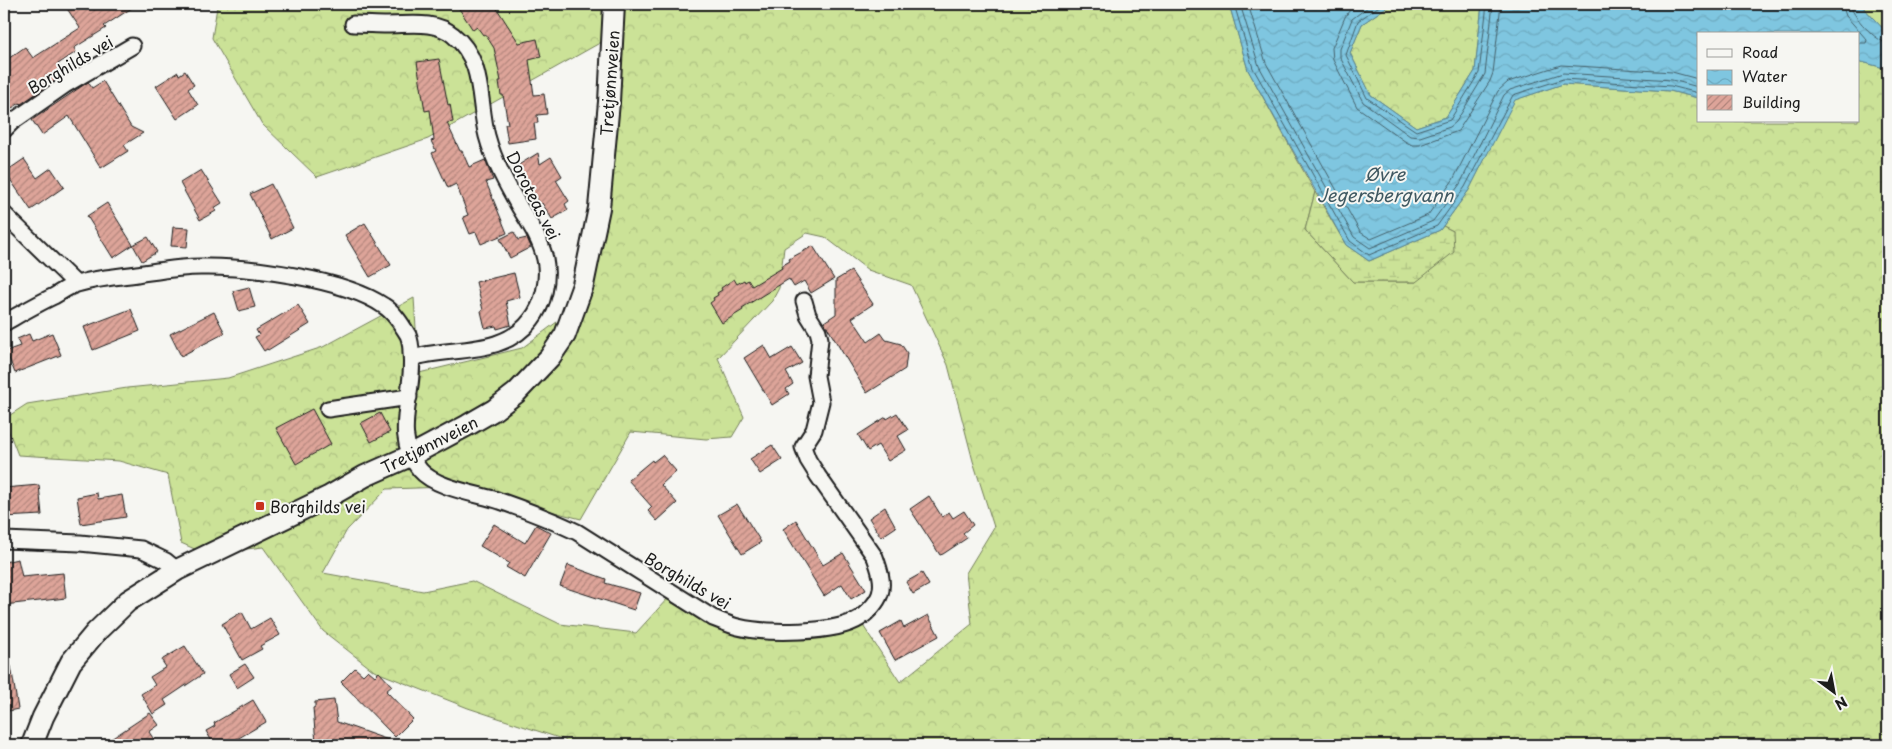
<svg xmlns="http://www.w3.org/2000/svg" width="1892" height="749" viewBox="0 0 1892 749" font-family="'Playpen Sans',sans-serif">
<defs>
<pattern id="forest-crowns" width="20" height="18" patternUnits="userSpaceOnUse" patternTransform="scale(1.25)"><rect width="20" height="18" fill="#cbe297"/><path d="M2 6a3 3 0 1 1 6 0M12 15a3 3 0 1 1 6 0" fill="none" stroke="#aec182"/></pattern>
<pattern id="wetland-marsh" width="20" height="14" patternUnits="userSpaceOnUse" patternTransform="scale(1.25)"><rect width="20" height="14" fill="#cbe297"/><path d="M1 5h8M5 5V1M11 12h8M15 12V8" fill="none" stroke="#aec182"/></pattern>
<pattern id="water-waves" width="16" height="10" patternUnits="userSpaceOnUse" patternTransform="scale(1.25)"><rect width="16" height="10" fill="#7fc6e0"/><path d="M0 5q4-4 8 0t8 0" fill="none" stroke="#6daac0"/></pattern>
<pattern id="building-hatch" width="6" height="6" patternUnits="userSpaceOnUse" patternTransform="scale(1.25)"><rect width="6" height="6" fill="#dda499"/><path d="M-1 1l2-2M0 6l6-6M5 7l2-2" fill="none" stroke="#b2857c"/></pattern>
</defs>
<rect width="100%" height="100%" fill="#f6f6f2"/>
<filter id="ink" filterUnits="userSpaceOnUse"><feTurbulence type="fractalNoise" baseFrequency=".02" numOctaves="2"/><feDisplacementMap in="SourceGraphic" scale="10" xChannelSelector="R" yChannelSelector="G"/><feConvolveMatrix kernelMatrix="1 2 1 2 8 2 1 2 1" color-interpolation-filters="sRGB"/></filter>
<g filter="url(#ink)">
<g fill="url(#forest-crowns)" stroke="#747f5a" fill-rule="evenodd">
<path d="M 216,4 L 1229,4 L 1248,70 L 1315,192 L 1305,230 L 1353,282 L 1416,282 L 1453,231 L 1443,226 L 1469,190 L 1514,100 L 1563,84 L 1670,91 L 1698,98 L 1698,121 L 1858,121 L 1858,64 L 1862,62 L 1888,69 L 1888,745 L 1316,745 L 1308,743 L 1301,745 L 567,745 L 565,740 L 468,708 L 374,671 L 323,631 L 263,547 L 206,554 L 181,543 L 168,475 L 119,461 L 18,455 L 4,419 L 27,404 L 127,388 L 228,378 L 323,347 L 414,298 L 419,373 L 522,348 L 581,304 L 614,35 L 428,139 L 317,177 L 262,124 L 212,38 L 217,7 ZM 807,233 L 825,237 L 868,270 L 911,285 L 948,365 L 973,461 L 994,527 L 966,573 L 972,624 L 900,682 L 858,618 L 765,626 L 668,598 L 636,633 L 560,624 L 472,581 L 423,591 L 323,573 L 347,530 L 387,489 L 447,487 L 489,495 L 581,519 L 631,432 L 706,439 L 732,437 L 744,417 L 718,358 L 772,301 L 779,288 L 784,248 Z"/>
<path d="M 1391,4 L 1482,4 L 1475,71 L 1446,117 L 1416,127 L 1371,95 L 1350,53 L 1362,24 Z"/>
<path d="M 1860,4 L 1888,4 L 1888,34 L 1885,31 Z"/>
</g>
<path fill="url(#wetland-marsh)" stroke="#747f5a" d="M 1315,192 L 1346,245 L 1369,261 L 1440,230 L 1443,226 L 1453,231 L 1454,252 L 1416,282 L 1353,282 L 1305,230 Z"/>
<path fill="url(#water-waves)" stroke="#578292" d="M 1229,4 L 1391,4 L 1362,24 L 1350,53 L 1371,95 L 1416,127 L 1446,117 L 1475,71 L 1482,4 L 1860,4 L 1888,34 L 1888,69 L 1862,62 L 1858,64 L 1858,34 L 1698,34 L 1698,98 L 1670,91 L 1563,84 L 1515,100 L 1469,190 L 1440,230 L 1369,261 L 1346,245 L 1248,70 Z"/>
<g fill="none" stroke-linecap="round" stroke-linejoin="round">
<g stroke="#44606a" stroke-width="1">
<path d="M 1234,4 L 1253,68 L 1350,241 L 1369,255 L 1437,226 L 1465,187 L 1513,95 L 1563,79 L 1671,86 L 1698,93"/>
<path d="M 1240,4 L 1259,66 L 1354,237 L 1370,248 L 1433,221 L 1460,184 L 1504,95 L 1510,90 L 1563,73 L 1672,80 L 1698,87"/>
<path d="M 1248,4 L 1266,63 L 1360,232 L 1371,239 L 1428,215 L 1453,180 L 1498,91 L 1508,82 L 1561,65 L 1672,72 L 1698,79"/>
<path d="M 1359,4 L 1349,11 L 1345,17 L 1332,48 L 1333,60 L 1357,107 L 1406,142 L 1412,145 L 1420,145 L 1458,131 L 1490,81 L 1493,73 L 1501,4"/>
<path d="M 1372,4 L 1352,19 L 1340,49 L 1340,57 L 1363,102 L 1410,136 L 1420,137 L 1450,127 L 1456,122 L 1485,74 L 1493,4"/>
<path d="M 1382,4 L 1358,21 L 1346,55 L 1367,98 L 1416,131 L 1450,120 L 1479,73 L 1487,4"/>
<path d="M 1842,4 L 1846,16 L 1867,40 L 1866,43 L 1858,43"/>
<path d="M 1850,4 C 1851,15 1877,43 1888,43"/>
</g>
</g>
<g fill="url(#building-hatch)" stroke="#1c1c1c">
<path d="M 64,4 L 90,4 L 94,10 L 104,4 L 138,4 L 104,26 L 106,28 L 74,48 L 76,52 L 58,64 L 65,74 L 21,104 L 20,103 L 4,113 L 4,84 L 9,81 L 4,74 L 5,61 L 25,47 L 33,58 L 80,28 Z"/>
<path d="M 456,4 L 494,4 L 519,43 L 537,39 L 541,57 L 529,60 L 534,95 L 544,94 L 547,114 L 537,115 L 538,123 L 534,123 L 536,139 L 508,143 L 505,124 L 508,124 L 503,95 L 501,95 L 499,81 L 501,81 L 494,48 L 485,34 L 483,35 L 477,27 L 473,30 Z"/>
<path d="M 439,59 L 448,105 L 450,104 L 453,122 L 447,123 L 460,151 L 462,151 L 469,167 L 485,160 L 493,180 L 486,182 L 507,233 L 481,244 L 476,232 L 470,234 L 463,217 L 468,215 L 456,184 L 448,188 L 432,153 L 436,151 L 431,141 L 434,140 L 430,110 L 425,111 L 417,62 Z"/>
<path d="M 185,71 L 194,85 L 188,89 L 198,105 L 177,119 L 156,86 L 178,72 L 179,75 Z"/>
<path d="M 103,81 L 131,127 L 143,133 L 124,145 L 128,151 L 101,168 L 69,116 L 42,135 L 32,120 L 88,82 L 92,88 Z"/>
<path d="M 538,153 L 540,164 L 551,157 L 562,176 L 556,180 L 569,201 L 565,204 L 568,210 L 552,219 L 542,203 L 540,205 L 517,166 Z"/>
<path d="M 24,159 L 37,178 L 51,168 L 64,187 L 31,210 L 5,172 Z"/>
<path d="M 201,170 L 222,203 L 214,208 L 216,211 L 200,220 L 180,183 Z"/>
<path d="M 271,184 L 293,228 L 272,239 L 250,194 Z"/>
<path d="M 107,203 L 133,245 L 113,258 L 87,216 Z"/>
<path d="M 365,223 L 391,265 L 370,277 L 345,235 Z"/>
<path d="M 173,227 L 189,228 L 187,247 L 171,246 Z"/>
<path d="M 514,232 L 518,240 L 527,238 L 531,247 L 510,258 L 500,239 Z"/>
<path d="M 148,237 L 157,252 L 142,261 L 133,245 Z"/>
<path d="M 813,246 L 834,279 L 811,293 L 804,281 L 794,287 L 789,279 L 742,308 L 743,310 L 722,323 L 710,303 L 714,300 L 713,298 L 718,295 L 717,293 L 722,290 L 721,288 L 734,279 L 737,284 L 744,280 L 745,282 L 748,280 L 752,286 L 782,268 L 781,266 L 790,261 L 789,259 Z"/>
<path d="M 851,271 L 873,304 L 852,318 L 868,342 L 881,333 L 886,340 L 901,344 L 907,353 L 905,369 L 867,393 L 824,322 L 836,314 L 836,280 Z"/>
<path d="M 514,273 L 520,297 L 506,301 L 511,325 L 497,329 L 496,326 L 485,328 L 481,311 L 483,310 L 476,282 Z"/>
<path d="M 249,287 L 255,307 L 239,311 L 233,291 Z"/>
<path d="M 298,305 L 310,324 L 268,350 L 267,349 L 264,351 L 255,337 L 259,335 L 256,330 Z"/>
<path d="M 131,309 L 140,331 L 93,350 L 84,327 Z"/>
<path d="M 214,312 L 225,333 L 181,356 L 170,334 Z"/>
<path d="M 52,333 L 61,355 L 15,373 L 6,351 L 20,346 L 17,339 L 29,334 L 32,341 Z"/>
<path d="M 764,345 L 772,359 L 792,347 L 802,363 L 786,372 L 793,384 L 786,389 L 789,394 L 772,405 L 744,358 Z"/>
<path d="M 312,409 L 331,444 L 296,464 L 276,428 Z"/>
<path d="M 380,413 L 390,432 L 371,442 L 361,423 Z"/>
<path d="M 897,413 L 908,430 L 898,436 L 906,450 L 888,461 L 878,445 L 868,451 L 858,435 L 886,417 L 887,419 Z"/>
<path d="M 772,445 L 782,460 L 760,474 L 750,459 Z"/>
<path d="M 662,455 L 676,471 L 661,485 L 677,503 L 657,521 L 648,511 L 652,507 L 628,480 L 652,460 L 653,462 Z"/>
<path d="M 39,485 L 42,515 L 4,517 L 4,488 Z"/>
<path d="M 97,493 L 98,499 L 122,495 L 126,517 L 81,524 L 77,497 Z"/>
<path d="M 929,496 L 942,517 L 949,512 L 953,518 L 964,511 L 973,525 L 963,533 L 967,538 L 943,554 L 940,555 L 910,509 Z"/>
<path d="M 737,504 L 761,542 L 742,554 L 718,515 Z"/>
<path d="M 885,507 L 896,527 L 881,537 L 869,518 Z"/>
<path d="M 796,520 L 823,565 L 843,553 L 866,590 L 851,599 L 842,584 L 824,596 L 783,529 Z"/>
<path d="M 494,524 L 525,543 L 536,525 L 551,533 L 525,578 L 506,567 L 509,563 L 480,546 Z"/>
<path d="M 18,559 L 22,577 L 63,573 L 66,598 L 4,605 L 4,562 Z"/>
<path d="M 568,565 L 606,579 L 605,583 L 640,593 L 634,610 L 560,586 Z"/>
<path d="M 922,573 L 929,585 L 913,594 L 906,582 Z"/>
<path d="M 242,612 L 251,629 L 270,618 L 280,635 L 260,646 L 262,649 L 242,660 L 222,624 Z"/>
<path d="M 928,615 L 939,636 L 895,660 L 880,633 L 901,621 L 904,628 Z"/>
<path d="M 185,646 L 203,674 L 164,700 L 167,705 L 153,714 L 141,694 L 155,685 L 150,677 L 166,667 L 162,661 L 163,659 Z"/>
<path d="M 245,664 L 254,677 L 237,688 L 229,674 Z"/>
<path d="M 11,666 L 18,709 L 4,712 L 4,667 Z"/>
<path d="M 355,668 L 363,675 L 368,670 L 375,676 L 379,672 L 392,686 L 386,691 L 413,719 L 395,737 L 341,682 Z"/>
<path d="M 253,700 L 266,722 L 227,745 L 214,745 L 206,731 L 215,726 L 214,723 Z"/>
<path d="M 334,700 L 337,722 L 397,743 L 397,745 L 322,745 L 316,743 L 313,708 L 315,707 L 315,702 Z"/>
<path d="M 150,713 L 159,725 L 149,732 L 155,741 L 148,745 L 102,745 Z"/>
</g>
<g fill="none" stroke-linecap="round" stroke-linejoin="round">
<g stroke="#1c1c1c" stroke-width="19">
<g id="minor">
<path d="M 353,24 C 365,24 376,25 387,25 C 409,25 435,20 453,35 C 485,60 478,102 487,136 C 494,162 507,185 520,208 C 530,224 541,241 545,259 C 549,279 544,304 531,320 C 503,357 451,346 412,358"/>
<path d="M 4,130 L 12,122 L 65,85 L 132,46"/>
<path d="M 4,214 L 76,284"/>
<path d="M 4,323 C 20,314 37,304 54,296 C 61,292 69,286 77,284 C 96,278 117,277 137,274 C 158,271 179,267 201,267 C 248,266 345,279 384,306 C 394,312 402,325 408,335 C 410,340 411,347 411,353 C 416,394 390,434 420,470 C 435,488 478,494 500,501 C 526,510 552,520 577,532 L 713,618 C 721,621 730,625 738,627 C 767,634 835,634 860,618 C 867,613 877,603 880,594 C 884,582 879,568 875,557 L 818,476 L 808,460 L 803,447 L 814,430 L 821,402 L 816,376 L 820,339 L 818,331 L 808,315 L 804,301"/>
<path d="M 328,409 L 409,397"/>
<path d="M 4,540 L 80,543 L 141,549 L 166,561 L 177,570"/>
</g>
</g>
<g stroke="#1c1c1c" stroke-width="24">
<path id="tertiary" d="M 32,745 L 43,717 L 71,662 L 96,632 L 128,601 L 177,570 L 330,496 L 365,476 L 410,456 L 468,425 L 494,410 L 516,393 L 550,357 L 565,335 L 583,285 L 599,208 L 609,102 L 614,4"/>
</g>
<use href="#minor" stroke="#f6f6f2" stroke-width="15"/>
<use href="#tertiary" stroke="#f6f6f2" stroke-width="20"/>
</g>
</g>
<rect fill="#c8321e" stroke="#f6f6f2" stroke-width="2" x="255" y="501" width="10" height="10" rx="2.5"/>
<g text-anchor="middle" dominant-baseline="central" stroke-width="4" stroke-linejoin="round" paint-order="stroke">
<g font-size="16" fill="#1c1c1c" stroke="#f6f6f2">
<text transform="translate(70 64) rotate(-31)">Borghilds vei</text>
<text transform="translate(609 83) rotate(-86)">Tretjønnveien</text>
<text transform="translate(534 195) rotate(63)">Doroteas vei</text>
<text transform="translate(429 444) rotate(-27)">Tretjønnveien</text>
<text transform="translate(688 580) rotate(30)">Borghilds vei</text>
</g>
<g font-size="16" fill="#1c1c1c" stroke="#f6f6f2" text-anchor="start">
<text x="270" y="506">Borghilds vei</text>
</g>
<g font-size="18" font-style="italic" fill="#3f5861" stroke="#f6f6f2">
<text x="1385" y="173">Øvre<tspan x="1385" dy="21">Jegersbergvann</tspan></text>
</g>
</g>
<rect width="1892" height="749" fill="none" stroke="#f6f6f2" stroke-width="20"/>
<rect x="10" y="10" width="1872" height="729" fill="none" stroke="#1c1c1c" stroke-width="2" filter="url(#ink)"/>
<rect x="1697" y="32" width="162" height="90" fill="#f6f6f2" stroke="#9f9f9c"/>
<rect x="1707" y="49" width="25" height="8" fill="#f6f6f2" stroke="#9f9f9c"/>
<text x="1742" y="58" font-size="15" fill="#1c1c1c">Road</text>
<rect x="1707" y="70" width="25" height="15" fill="url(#water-waves)" stroke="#9f9f9c"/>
<text x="1742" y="82" font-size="15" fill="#1c1c1c">Water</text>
<rect x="1707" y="95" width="25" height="15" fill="url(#building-hatch)" stroke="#9f9f9c"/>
<text x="1742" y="108" font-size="15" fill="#1c1c1c">Building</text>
<g transform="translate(1834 692) rotate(148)" stroke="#f6f6f2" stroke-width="4" paint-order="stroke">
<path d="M0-4L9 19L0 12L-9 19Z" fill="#1c1c1c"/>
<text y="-8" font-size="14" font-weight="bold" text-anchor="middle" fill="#1c1c1c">N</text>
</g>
</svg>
